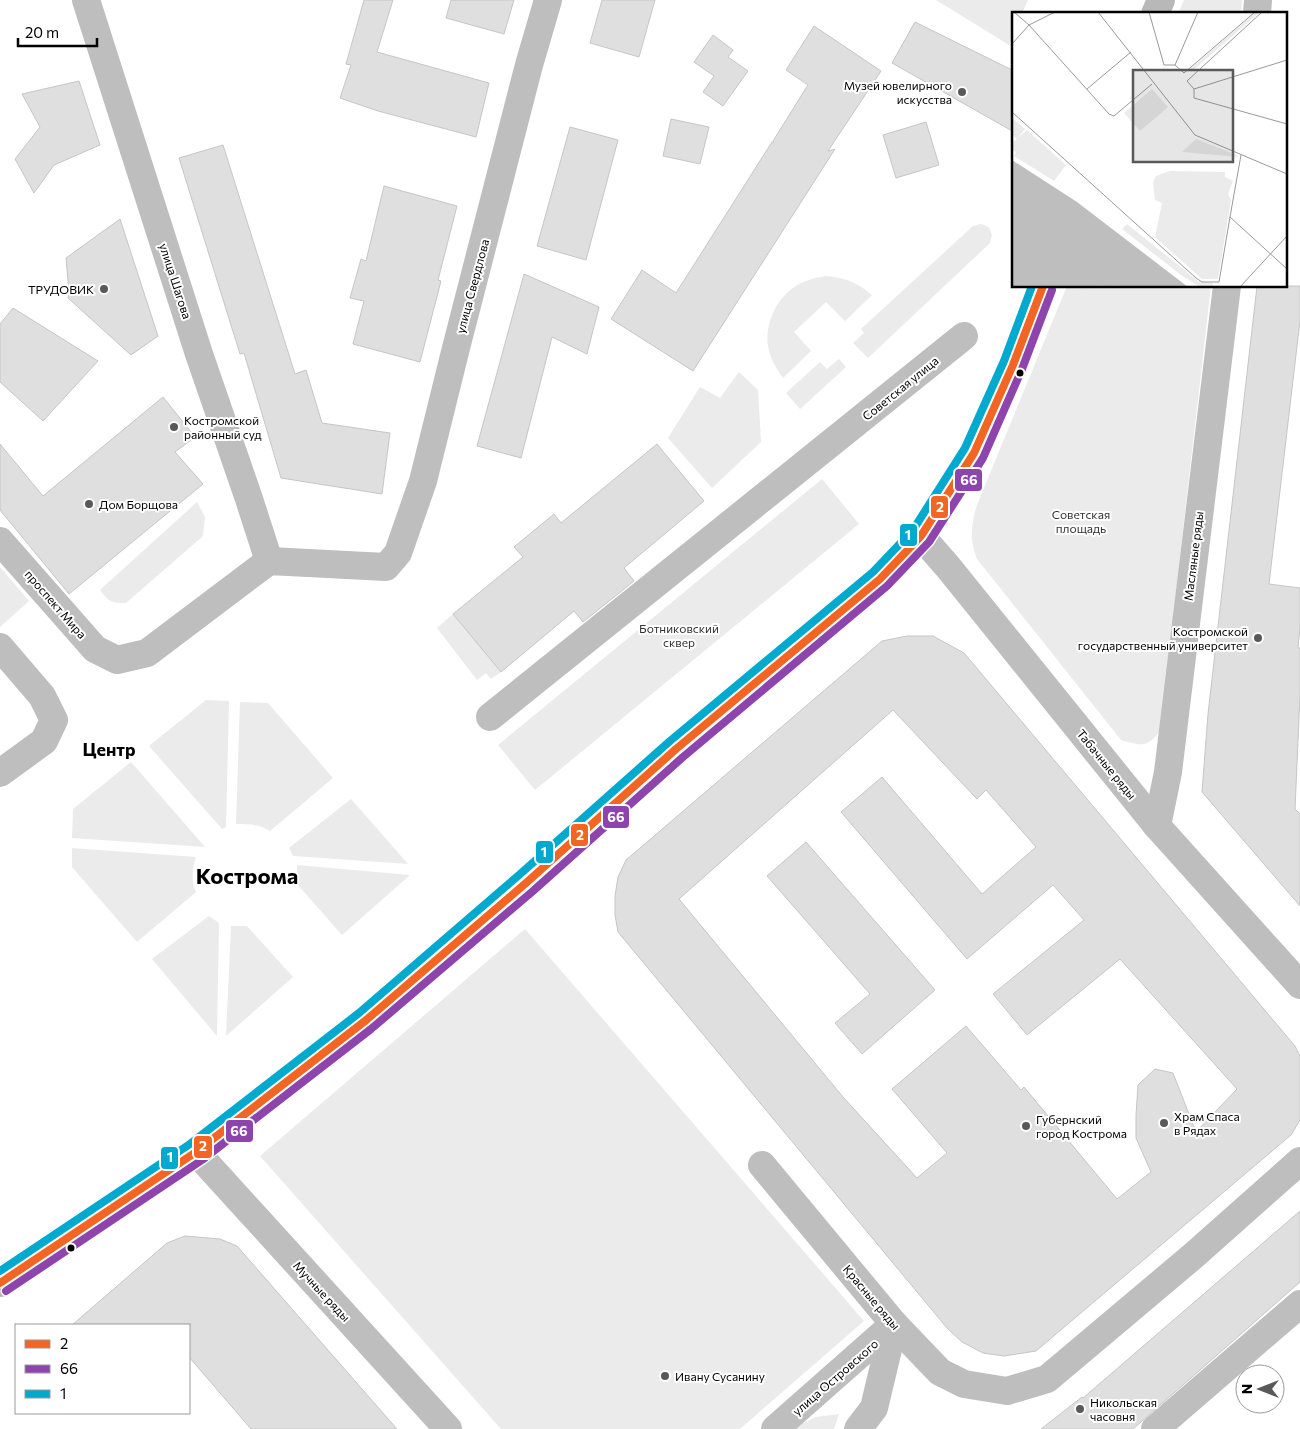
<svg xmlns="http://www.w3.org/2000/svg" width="1300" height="1429" viewBox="0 0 1300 1429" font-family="Commissioner,sans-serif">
<rect width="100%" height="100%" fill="#fff"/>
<g fill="#ebebeb">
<path d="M 936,0 L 1028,0 L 1022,14 L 1014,14 L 1014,34 L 1009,45 Z"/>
<path d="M 1184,0 L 1242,0 L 1241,14 L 1178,14 Z"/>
<path d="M 981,224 L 989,227 L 992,235 L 990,243 L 868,358 L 853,343 L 864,333 L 861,329 L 973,226 Z"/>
<path d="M 826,276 C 846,278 856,282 872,295 L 845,321 L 826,302 L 794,332 L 811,351 L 783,378 C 776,368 770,358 768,346 C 765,325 775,301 793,288 C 802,281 814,278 826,276 Z"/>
<path d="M 1067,286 L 1211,286 L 1160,731 C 1147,748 1141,746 1121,740 L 977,559 C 969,538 971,526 977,505 Z"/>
<path d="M 839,359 L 846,367 L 800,409 L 786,393 L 820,362 L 827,369 Z"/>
<path d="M 739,372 L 758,390 L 761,442 L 712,488 L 668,438 L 700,387 L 720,398 Z"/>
<path d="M 822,479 L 859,524 L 535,790 L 498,745 Z"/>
<path d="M 197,502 L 205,517 L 203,536 L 126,603 C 111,603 109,602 100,590 Z"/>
<path d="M 0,567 L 29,601 L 0,627 Z"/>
<path d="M 453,614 L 501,672 L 491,679 L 486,673 L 477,680 L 437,628 Z"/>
<path d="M 206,700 L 229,701 L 226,827 L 222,829 L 149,746 Z"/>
<path d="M 240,702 L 268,703 L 333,778 L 270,831 C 258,824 250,824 236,824 Z"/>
<path d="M 131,762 L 205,847 L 72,838 L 73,809 Z"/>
<path d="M 351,799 L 408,864 L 293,856 L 289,848 Z"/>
<path d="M 72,848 L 196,857 C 192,869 191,881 196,892 L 137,942 L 72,867 Z"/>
<path d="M 297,865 L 410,875 L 342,935 L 297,884 Z"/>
<path d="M 209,916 L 219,923 L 217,1036 L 152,959 Z"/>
<path d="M 231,926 L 247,926 L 293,977 L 226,1036 Z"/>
<path d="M 525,929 L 864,1321 L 740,1429 L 501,1429 L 260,1156 Z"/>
<path d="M 839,1414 L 834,1429 L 791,1429 L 816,1417 Z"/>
</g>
<g fill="#dfdfdf" stroke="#c6c6c6" fill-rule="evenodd">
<path d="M 364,0 L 393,0 L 377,52 L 489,83 L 476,137 L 378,111 L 340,98 L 351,65 L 346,64 Z"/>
<path d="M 451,0 L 514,0 L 504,34 L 446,18 Z"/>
<path d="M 602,0 L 655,0 L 639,57 L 590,43 Z"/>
<path d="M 915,22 L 1014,71 L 1014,132 L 892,63 Z"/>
<path d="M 814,26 L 881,71 L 828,151 L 835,149 L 693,371 L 611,319 L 642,270 L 676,293 L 772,142 L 774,142 L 773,141 L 808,85 L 786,70 Z"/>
<path d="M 713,35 L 733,50 L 728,57 L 748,71 L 723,106 L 703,92 L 714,76 L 694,62 Z"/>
<path d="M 79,81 L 100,145 L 54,165 L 34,193 L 15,159 L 40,127 L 22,94 Z"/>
<path d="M 671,119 L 709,127 L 700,164 L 663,156 Z"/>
<path d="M 926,122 L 939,165 L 896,178 L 883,135 Z"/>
<path d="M 570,127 L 618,140 L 586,260 L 537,246 Z"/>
<path d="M 223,145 L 295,374 L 306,370 L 322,423 L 390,433 L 382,494 L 281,478 L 244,353 L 240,354 L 179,158 Z"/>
<path d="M 384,186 L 457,206 L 438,280 L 441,281 L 420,362 L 353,344 L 364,301 L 350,298 L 361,259 L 366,261 Z"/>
<path d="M 120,219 L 158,336 L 131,355 L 68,298 L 69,292 L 66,258 Z"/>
<path d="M 524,274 L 599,307 L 587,354 L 552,337 L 521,458 L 477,446 Z"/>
<path d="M 1257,286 L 1300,286 L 1300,321 L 1269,584 L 1300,588 L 1300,628 L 1298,648 L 1300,648 L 1300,695 L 1295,809 L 1300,814 L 1300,906 L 1202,792 L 1208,714 Z"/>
<path d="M 13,308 L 98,361 L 43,421 L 0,382 L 0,324 Z"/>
<path d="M 163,397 L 195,437 L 175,452 L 203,484 L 69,594 L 0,510 L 0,444 L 43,496 Z"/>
<path d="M 657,444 L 704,501 L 624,568 L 634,581 L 583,622 L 574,611 L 501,672 L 453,614 L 523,557 L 514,547 L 554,514 L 561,523 Z"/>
<path d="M 907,636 L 933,636 L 964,653 L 1295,1046 L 1300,1056 L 1300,1120 L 1291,1135 L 1036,1351 L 1004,1356 L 983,1353 L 962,1342 L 947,1328 L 618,932 L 615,915 L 615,896 L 618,877 L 626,860 L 882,641 ZM 893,710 L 977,799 L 986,790 L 1036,847 L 982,894 L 882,777 L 841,812 L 967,959 L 1053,885 L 1084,920 L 993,994 L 1027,1035 L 1120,959 L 1237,1089 L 1196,1132 L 1173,1073 L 1155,1069 L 1138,1085 L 1136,1115 L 1136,1138 L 1151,1172 L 1117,1199 L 1024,1087 L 1021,1090 L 966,1026 L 892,1089 L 947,1153 L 917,1178 L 843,1097 L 679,899 Z"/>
<path d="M 806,842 L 935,990 L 862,1054 L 835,1023 L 870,994 L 767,876 Z"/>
<path d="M 1300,1211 L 1300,1282 L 1133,1429 L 1041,1429 L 1082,1397 L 1083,1398 Z"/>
<path d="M 185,1236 L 220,1239 L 237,1246 L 397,1429 L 251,1429 L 189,1357 L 189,1325 L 72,1325 L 167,1243 Z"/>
</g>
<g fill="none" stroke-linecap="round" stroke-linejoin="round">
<g stroke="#bebebe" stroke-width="28">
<path d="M 1257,14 L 1258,0"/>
<path d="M 921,536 L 948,567 L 1157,826 L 1300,985"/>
<path d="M 490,717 L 964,336"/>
<path d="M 1157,826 L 1168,772 L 1227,286"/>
<path d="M 762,1165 L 894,1324 L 940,1372 L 964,1384 L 1007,1391 L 1047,1379 L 1193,1256 L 1300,1161"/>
<path d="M 775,1429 L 894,1324"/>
<path d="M 858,1429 L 874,1408 L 894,1324"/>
<path d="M 1155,1429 L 1300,1304"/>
</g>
<g stroke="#bebebe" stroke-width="28">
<path d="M 86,0 L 199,354 L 249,499 L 269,561"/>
<path d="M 0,541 L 95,649 L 117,660 L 147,653 L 269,561 L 386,567 L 398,553 L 423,481 L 456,348 L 529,65 L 548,0"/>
<path d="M 0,647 L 42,696 L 54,720 L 44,741 L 0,773"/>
<path d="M 196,1152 L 448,1429"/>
</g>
<g stroke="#b8b8b8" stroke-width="28">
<path d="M 1155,14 L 1161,0"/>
<path d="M 0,1283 L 196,1152 L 365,1021 L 526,883 L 676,749 L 880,579 L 921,536 L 974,453 L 1013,365 L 1043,286"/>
</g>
<g stroke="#fff" stroke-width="11">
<path id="bus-1" d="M 0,1283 L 196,1152 L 365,1021 L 526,883 L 676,749 L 880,579 L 921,536 L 974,453 L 1013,365 L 1043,286"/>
</g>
<g stroke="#fff" stroke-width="11">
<path id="bus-2" d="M 6,1291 L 202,1160 L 371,1029 L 533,891 L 683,757 L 887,586 L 929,542 L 983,458 L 1022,369 L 1052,290"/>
</g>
<g stroke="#fff" stroke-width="11">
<path id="bus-3" d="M 0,1271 L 190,1144 L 359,1013 L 519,875 L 670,741 L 873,572 L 913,530 L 965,448 L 1004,361 L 1032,286"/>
</g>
<use href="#bus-1" stroke="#f26522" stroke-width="8"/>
<use href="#bus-2" stroke="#8e44ad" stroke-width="8"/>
<use href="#bus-3" stroke="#00a9ce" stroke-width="8"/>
</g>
<g fill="#595959" stroke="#fff" stroke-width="2">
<circle cx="962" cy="92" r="5"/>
<circle cx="104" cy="289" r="5"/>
<circle cx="174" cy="427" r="5"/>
<circle cx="89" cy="504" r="5"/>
<circle cx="1258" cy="638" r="5"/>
<circle cx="1164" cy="1123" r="5"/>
<circle cx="1026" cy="1126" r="5"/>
<circle cx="665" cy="1376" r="5"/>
<circle cx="1080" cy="1409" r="5"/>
</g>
<g fill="#000" stroke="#fff" stroke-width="2">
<circle cx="1020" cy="373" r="4.5"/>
<circle cx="71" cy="1248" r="4.5"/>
</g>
<g text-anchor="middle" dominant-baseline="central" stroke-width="4" stroke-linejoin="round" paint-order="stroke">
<g font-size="12" fill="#000" stroke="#fff" text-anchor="start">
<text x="952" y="85" text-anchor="end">Музей ювелирного<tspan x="952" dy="14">искусства</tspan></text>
<text x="94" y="289" text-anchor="end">ТРУДОВИК</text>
<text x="184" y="420">Костромской<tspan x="184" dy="14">районный суд</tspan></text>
<text x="99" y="504">Дом Борщова</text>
<text x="1248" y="631" text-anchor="end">Костромской<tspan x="1248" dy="14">государственный университет</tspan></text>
<text x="1174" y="1116">Храм Спаса<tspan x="1174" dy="14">в Рядах</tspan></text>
<text x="1036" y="1119">Губернский<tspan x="1036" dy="14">город Кострома</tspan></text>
<text x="675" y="1376">Ивану Сусанину</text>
<text x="1090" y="1402">Никольская<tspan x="1090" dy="14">часовня</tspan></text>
</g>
<g font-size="12" fill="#000" stroke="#fff">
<text transform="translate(176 281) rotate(72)">улица Шагова</text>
<text transform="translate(472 286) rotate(-75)">улица Свердлова</text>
<text transform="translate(900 388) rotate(-39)">Советская улица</text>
<text transform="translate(1193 556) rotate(-83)">Масляные ряды</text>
<text transform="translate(56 604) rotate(49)">проспект Мира</text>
<text transform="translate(1107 764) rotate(51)">Табачные ряды</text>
<text transform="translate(322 1291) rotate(47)">Мучные ряды</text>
<text transform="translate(872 1297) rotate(50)">Красные ряды</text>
<text transform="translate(835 1377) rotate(-41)">улица Островского</text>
</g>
<g font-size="12" fill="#323232" stroke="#fff">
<text x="1081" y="514">Советская<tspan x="1081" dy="14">площадь</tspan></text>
<text x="679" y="628">Ботниковский<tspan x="679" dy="14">сквер</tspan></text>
</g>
<g font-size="18" font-weight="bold" fill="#000" stroke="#fff">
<text x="109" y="749">Центр</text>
</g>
<g font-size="22" font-weight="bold" fill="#000" stroke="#fff">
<text x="247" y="875">Кострома</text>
</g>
</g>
<g transform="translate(1012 12)">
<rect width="275" height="275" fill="#fff"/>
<path d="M 244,0 L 248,0 L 179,60 L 177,58 ZM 140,77 L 156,95 L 128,119 L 112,101 ZM 0,106 L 13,117 L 5,127 L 0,123 ZM 15,118 L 54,153 L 42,169 L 2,144 L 4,140 L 0,137 L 0,131 ZM 184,127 L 225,143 L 226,145 L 170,140 ZM 158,159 L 213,160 L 213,165 L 221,169 L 216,182 L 219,188 L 206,267 L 190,267 L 143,225 L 150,191 L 143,188 L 141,170 L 144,164 ZM 115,212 L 186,269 L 201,271 L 201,275 L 188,275 L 169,263 L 110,217 Z" fill="#ebebeb"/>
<path d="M 0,148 L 65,190 L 176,275 L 0,275 Z" fill="#bebebe"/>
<path fill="none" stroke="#bebebe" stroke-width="2.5" d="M 0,265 L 34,275M 74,275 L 113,267 L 135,251M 130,275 L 135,252"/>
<path fill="none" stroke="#999" stroke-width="1" d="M 2,0 L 17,13 L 43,0M 86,0 L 183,123 L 275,162M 137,0 L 152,53 L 163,53M 250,0 L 175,69 L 182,77 L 182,86 L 275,112M 0,32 L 17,13 L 97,102 L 102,104 L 140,72M 163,53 L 172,61 L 243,0M 163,53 L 186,0M 75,77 L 119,40M 182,77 L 275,48M 0,100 L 184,266 L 190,270 L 207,270M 229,143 L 218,205 L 275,257M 207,270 L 218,205M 228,275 L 275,224"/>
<path fill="#595959" fill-opacity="0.15" stroke="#595959" stroke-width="2.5" d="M 121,58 L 221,58 L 221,150 L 121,150 Z"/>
<rect width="275" height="275" fill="none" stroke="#000" stroke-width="2.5"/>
</g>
<g stroke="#fff" stroke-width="2">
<rect x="954" y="468" width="29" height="24" rx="5" fill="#8e44ad"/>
<rect x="930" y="495" width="19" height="24" rx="5" fill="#f26522"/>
<rect x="899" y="523" width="19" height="24" rx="5" fill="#00a9ce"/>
<rect x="602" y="805" width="28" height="24" rx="5" fill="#8e44ad"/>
<rect x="570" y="823" width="19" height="24" rx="5" fill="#f26522"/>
<rect x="535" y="840" width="19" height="24" rx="5" fill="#00a9ce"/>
<rect x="225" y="1119" width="29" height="24" rx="5" fill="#8e44ad"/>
<rect x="193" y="1135" width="20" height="24" rx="5" fill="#f26522"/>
<rect x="160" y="1146" width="19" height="24" rx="5" fill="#00a9ce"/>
</g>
<g font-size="14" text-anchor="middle" font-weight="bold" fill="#fff">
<text x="969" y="485">66</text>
<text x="940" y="512">2</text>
<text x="908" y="540">1</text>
<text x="616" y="822">66</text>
<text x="580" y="840">2</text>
<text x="544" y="857">1</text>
<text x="239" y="1136">66</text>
<text x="203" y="1151">2</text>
<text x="170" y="1162">1</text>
</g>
<rect x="15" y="1324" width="175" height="90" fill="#ffffff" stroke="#999999"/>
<rect x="25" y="1340" width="25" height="8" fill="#f26522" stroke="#999999"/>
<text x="60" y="1349" font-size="15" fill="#000000">2</text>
<rect x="25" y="1365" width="25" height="8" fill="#8e44ad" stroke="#999999"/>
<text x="60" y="1374" font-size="15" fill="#000000">66</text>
<rect x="25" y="1390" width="25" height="8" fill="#00a9ce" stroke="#999999"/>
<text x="60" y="1399" font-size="15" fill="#000000">1</text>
<g transform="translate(1260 1389) rotate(270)"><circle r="24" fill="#ffffff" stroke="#999999"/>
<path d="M0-4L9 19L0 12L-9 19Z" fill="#595959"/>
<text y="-8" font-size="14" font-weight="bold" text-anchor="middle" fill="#000000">N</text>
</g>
<path d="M18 38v8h79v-8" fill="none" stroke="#000000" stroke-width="2.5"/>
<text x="25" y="38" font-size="15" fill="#000000" stroke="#ffffff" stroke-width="4" paint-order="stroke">20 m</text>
</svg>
